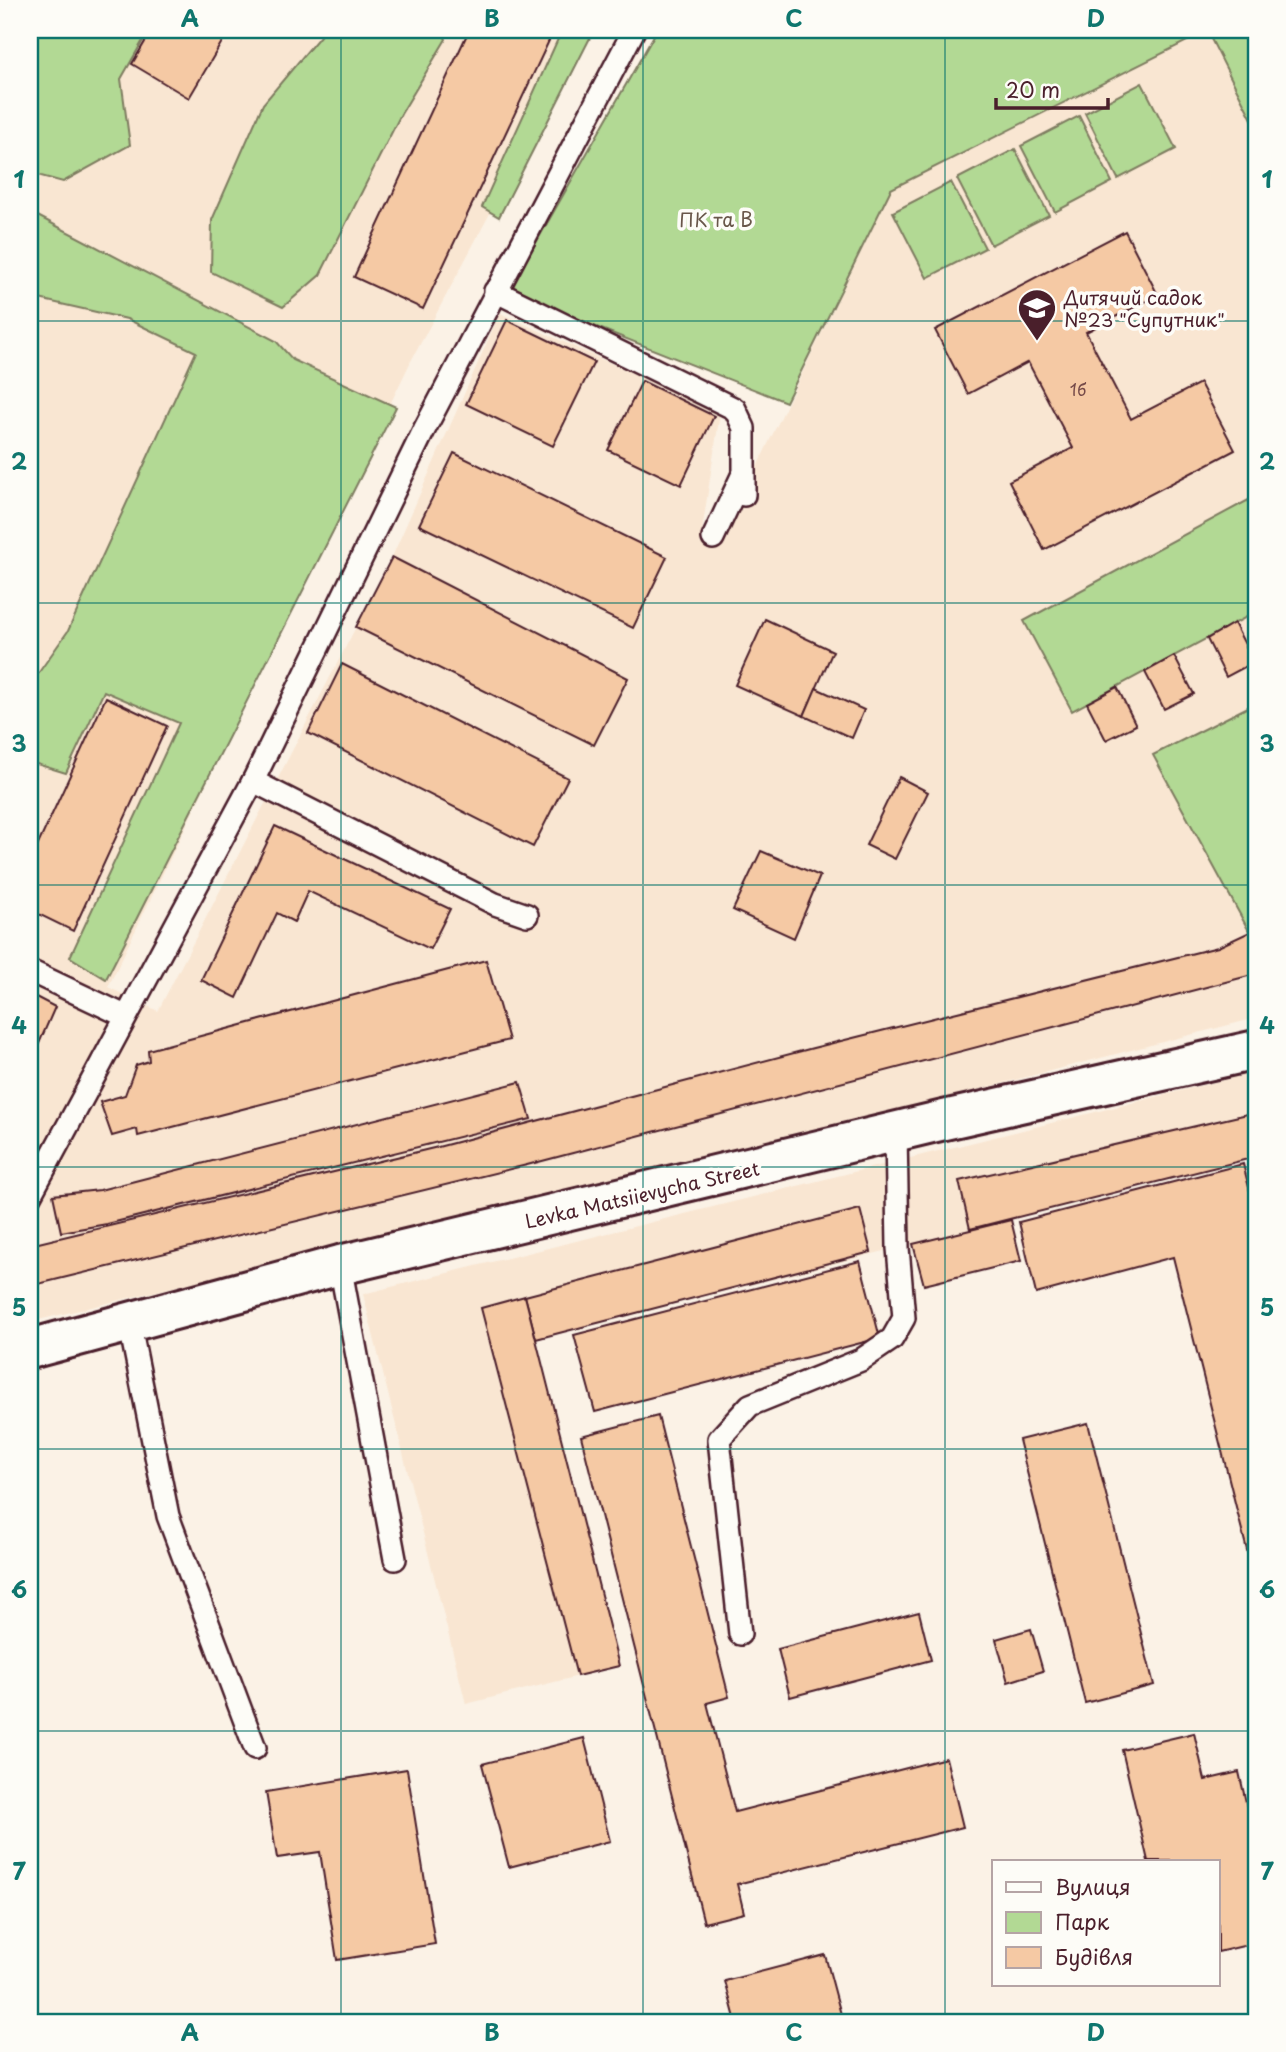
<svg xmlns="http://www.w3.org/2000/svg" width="1286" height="2052" viewBox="0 0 1286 2052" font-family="'Playpen Sans',sans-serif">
<rect width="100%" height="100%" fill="#fbf2e6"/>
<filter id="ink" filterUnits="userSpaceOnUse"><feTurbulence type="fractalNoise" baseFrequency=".0143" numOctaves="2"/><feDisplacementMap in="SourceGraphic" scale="14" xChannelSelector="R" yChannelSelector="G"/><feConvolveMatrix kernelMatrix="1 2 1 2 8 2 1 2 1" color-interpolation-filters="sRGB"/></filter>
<g filter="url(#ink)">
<g fill="#f9e6d2">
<path d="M 30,30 L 588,30 L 410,363 L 108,987 L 158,1011 L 392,557 L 500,313 L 720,413 L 700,544 L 727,529 L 891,189 L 1207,31 L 1256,127 L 1256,1018 L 891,1112 L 30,1322 Z"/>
<path d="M 1256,1072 L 1256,1157 L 536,1339 L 619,1666 L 466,1704 L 363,1294 Z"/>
</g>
<g fill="#b2d994" stroke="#7e7c60" stroke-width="2">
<path d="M 30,30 L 149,30 L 121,79 L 130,145 L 63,182 L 30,173 Z"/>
<path d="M 325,30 L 440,30 L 446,39 L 401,114 L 320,275 L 283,307 L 211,272 L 212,220 L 263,104 Z"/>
<path d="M 562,30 L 594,30 L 499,217 L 482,207 Z"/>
<path d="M 657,30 L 1256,30 L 1256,127 L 1207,31 L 891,189 L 786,402 L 508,292 Z"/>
<path d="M 1142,83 L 1176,149 L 1118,179 L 1085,113 Z"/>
<path d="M 1079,116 L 1112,182 L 1055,212 L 1021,146 Z"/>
<path d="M 1015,149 L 1049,215 L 991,245 L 957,179 Z"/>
<path d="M 951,182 L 985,248 L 927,278 L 893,212 Z"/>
<path d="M 30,212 L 276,341 L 293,360 L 396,407 L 106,979 L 70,957 L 179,723 L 104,691 L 66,773 L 30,762 L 30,685 L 68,631 L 196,352 L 127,319 L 30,297 Z"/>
<path d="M 1256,496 L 1256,612 L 1072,711 L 1024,621 Z"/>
<path d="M 1256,703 L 1256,929 L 1249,931 L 1153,755 Z"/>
</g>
<g fill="#f5c9a4" stroke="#4a1f2b" stroke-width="2">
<path d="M 152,30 L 229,30 L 189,98 L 132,64 Z"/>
<path d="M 469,30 L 554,30 L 423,309 L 354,277 Z"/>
<path d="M 1125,231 L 1158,295 L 1086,332 L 1131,419 L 1200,383 L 1235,450 L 1044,550 L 1009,481 L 1073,448 L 1028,362 L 968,394 L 935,330 Z"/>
<path d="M 507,320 L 594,362 L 553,446 L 466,404 Z"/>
<path d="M 642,381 L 714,416 L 681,485 L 608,450 Z"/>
<path d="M 454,453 L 667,557 L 633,628 L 419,525 Z"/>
<path d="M 392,557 L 628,678 L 594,745 L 356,627 Z"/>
<path d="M 765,619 L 833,651 L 804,716 L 735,685 Z"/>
<path d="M 1234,623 L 1254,662 L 1226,677 L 1207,639 Z"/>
<path d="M 1174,656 L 1194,694 L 1164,709 L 1145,672 Z"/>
<path d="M 342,664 L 568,778 L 533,847 L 308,733 Z"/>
<path d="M 1117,687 L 1136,725 L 1106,740 L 1087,703 Z"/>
<path d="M 816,688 L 864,710 L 852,738 L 804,716 Z"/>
<path d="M 106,697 L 167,726 L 73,931 L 30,910 L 30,862 Z"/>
<path d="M 899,777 L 928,792 L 895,859 L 866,845 Z"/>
<path d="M 275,826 L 450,909 L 430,949 L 308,891 L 294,922 L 277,913 L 237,998 L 201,980 Z"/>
<path d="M 761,851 L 820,876 L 794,938 L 733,910 Z"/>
<path d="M 1256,929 L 1256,974 L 527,1165 L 30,1286 L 30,1245 L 438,1147 L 813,1048 L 1218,947 Z"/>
<path d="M 486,960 L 509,1040 L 138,1136 L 137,1129 L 112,1136 L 100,1102 L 125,1095 L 136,1065 L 149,1061 L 148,1050 Z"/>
<path d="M 30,994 L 55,1007 L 30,1064 Z"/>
<path d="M 520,1082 L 531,1119 L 107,1224 L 61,1232 L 53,1195 L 100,1190 Z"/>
<path d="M 1256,1112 L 1256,1157 L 970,1229 L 959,1181 Z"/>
<path d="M 1243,1164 L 1256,1215 L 1256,1586 L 1173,1257 L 1036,1294 L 1019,1222 Z"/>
<path d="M 860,1209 L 871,1252 L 536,1339 L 525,1296 Z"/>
<path d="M 1011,1220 L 1021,1261 L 924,1285 L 913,1244 Z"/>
<path d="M 860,1261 L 880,1338 L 595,1412 L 574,1335 Z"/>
<path d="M 525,1296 L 619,1666 L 577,1676 L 481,1308 Z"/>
<path d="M 658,1416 L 729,1697 L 707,1703 L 735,1812 L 946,1758 L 963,1827 L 737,1884 L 744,1913 L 704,1923 L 581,1436 Z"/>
<path d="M 1088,1423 L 1154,1685 L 1085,1703 L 1019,1440 Z"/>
<path d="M 919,1612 L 931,1660 L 790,1697 L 778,1649 Z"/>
<path d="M 1031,1629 L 1043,1671 L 1008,1682 L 996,1639 Z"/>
<path d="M 1194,1733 L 1205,1780 L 1239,1772 L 1256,1846 L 1256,1943 L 1218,1952 L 1218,1861 L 1148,1861 L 1122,1750 Z"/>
<path d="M 584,1738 L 610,1841 L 509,1867 L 482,1764 Z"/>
<path d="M 407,1769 L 435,1944 L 337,1960 L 320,1852 L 277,1858 L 266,1792 Z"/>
<path d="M 30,1839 L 36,1839 L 35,1949 L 30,1949 Z"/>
<path d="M 825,1955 L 843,2022 L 736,2022 L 725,1981 Z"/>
</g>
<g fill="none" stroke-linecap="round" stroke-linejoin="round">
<g stroke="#4a1f2b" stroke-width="26">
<g id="service">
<path d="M 495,291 L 735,409 L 744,428 L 744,495"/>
<path d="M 713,538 L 742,476"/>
<path d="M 253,781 L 495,904 L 527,915"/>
<path d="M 30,971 L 125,1016"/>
<path d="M 30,1196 L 253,781 L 424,430 L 634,30"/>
<path d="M 340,1265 L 395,1559"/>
<path d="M 129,1321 L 168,1516 L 255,1748"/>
<path d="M 740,1634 L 719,1439 L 750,1405 L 861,1360 L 892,1339 L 904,1318 L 898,1248 L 896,1132"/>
</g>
</g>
<g stroke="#4a1f2b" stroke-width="44">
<path id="minor" d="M 30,1349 L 340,1265 L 944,1120 L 1256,1050"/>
</g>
<use href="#service" stroke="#fdfcf7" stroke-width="21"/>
<use href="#minor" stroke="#fdfcf7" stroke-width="38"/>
</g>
</g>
<path fill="none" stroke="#0f766e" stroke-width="2" stroke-opacity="0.55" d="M 341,30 L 341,2022M 643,30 L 643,2022M 945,30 L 945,2022M 30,321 L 1256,321M 30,603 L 1256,603M 30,885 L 1256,885M 30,1167 L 1256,1167M 30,1449 L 1256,1449M 30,1731 L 1256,1731"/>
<defs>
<g id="school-pin" transform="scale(2.0125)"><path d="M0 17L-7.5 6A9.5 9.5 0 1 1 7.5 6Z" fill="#4a1f2b" stroke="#fdfcf7"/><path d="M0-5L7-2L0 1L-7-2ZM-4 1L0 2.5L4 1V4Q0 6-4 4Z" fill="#fff"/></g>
</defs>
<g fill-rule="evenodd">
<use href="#school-pin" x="1037" y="308"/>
</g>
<g text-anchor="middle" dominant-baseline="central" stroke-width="7" stroke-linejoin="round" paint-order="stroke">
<g font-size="16" fill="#754a49">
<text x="1078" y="389">1б</text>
</g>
<g font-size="19" fill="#69574a" stroke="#fdfcf7">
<text x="716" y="219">ПК та В</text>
</g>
<g font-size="19" fill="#4a1f2b" stroke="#fdfcf7" text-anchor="start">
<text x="1064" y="297">Дитячий садок<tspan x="1064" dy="22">№23 "Супутник"</tspan></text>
</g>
<g font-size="19" fill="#4a1f2b" stroke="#fdfcf7">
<text transform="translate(642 1194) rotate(-13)">Levka Matsiievycha Street</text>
</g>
</g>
<rect width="1286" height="2052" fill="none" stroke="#fdfcf7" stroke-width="77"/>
<rect x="992" y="1860" width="228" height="126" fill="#fdfcf7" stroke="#b5a4a5" stroke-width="2"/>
<rect x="1006" y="1882" width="35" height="10" fill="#fdfcf7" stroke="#b5a4a5" stroke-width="2"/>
<text x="1055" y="1895" font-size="21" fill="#4a1f2b">Вулиця</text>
<rect x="1006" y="1912" width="35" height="21" fill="#b2d994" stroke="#b5a4a5" stroke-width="2"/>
<text x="1055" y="1930" font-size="21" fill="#4a1f2b">Парк</text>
<rect x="1006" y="1947" width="35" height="21" fill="#f5c9a4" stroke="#b5a4a5" stroke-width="2"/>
<text x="1055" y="1965" font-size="21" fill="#4a1f2b">Будівля</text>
<path d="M996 98v10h112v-10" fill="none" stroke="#4a1f2b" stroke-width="3.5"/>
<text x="1006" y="98" font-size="21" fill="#4a1f2b" stroke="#fdfcf7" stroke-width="5" paint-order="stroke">20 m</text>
<rect x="38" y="38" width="1210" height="1976" fill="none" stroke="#0f766e" stroke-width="2.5"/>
<g font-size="23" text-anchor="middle" font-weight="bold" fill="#0f766e">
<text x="190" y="27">A</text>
<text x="492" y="27">B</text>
<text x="794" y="27">C</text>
<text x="1096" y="27">D</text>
<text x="19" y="188">1</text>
<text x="1267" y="188">1</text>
<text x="19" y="470">2</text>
<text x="1267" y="470">2</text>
<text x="19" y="752">3</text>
<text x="1267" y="752">3</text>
<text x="19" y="1034">4</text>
<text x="1267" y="1034">4</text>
<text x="19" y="1316">5</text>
<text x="1267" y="1316">5</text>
<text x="19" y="1598">6</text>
<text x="1267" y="1598">6</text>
<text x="19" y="1880">7</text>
<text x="1267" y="1880">7</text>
<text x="190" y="2041">A</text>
<text x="492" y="2041">B</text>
<text x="794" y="2041">C</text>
<text x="1096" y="2041">D</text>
</g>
</svg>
